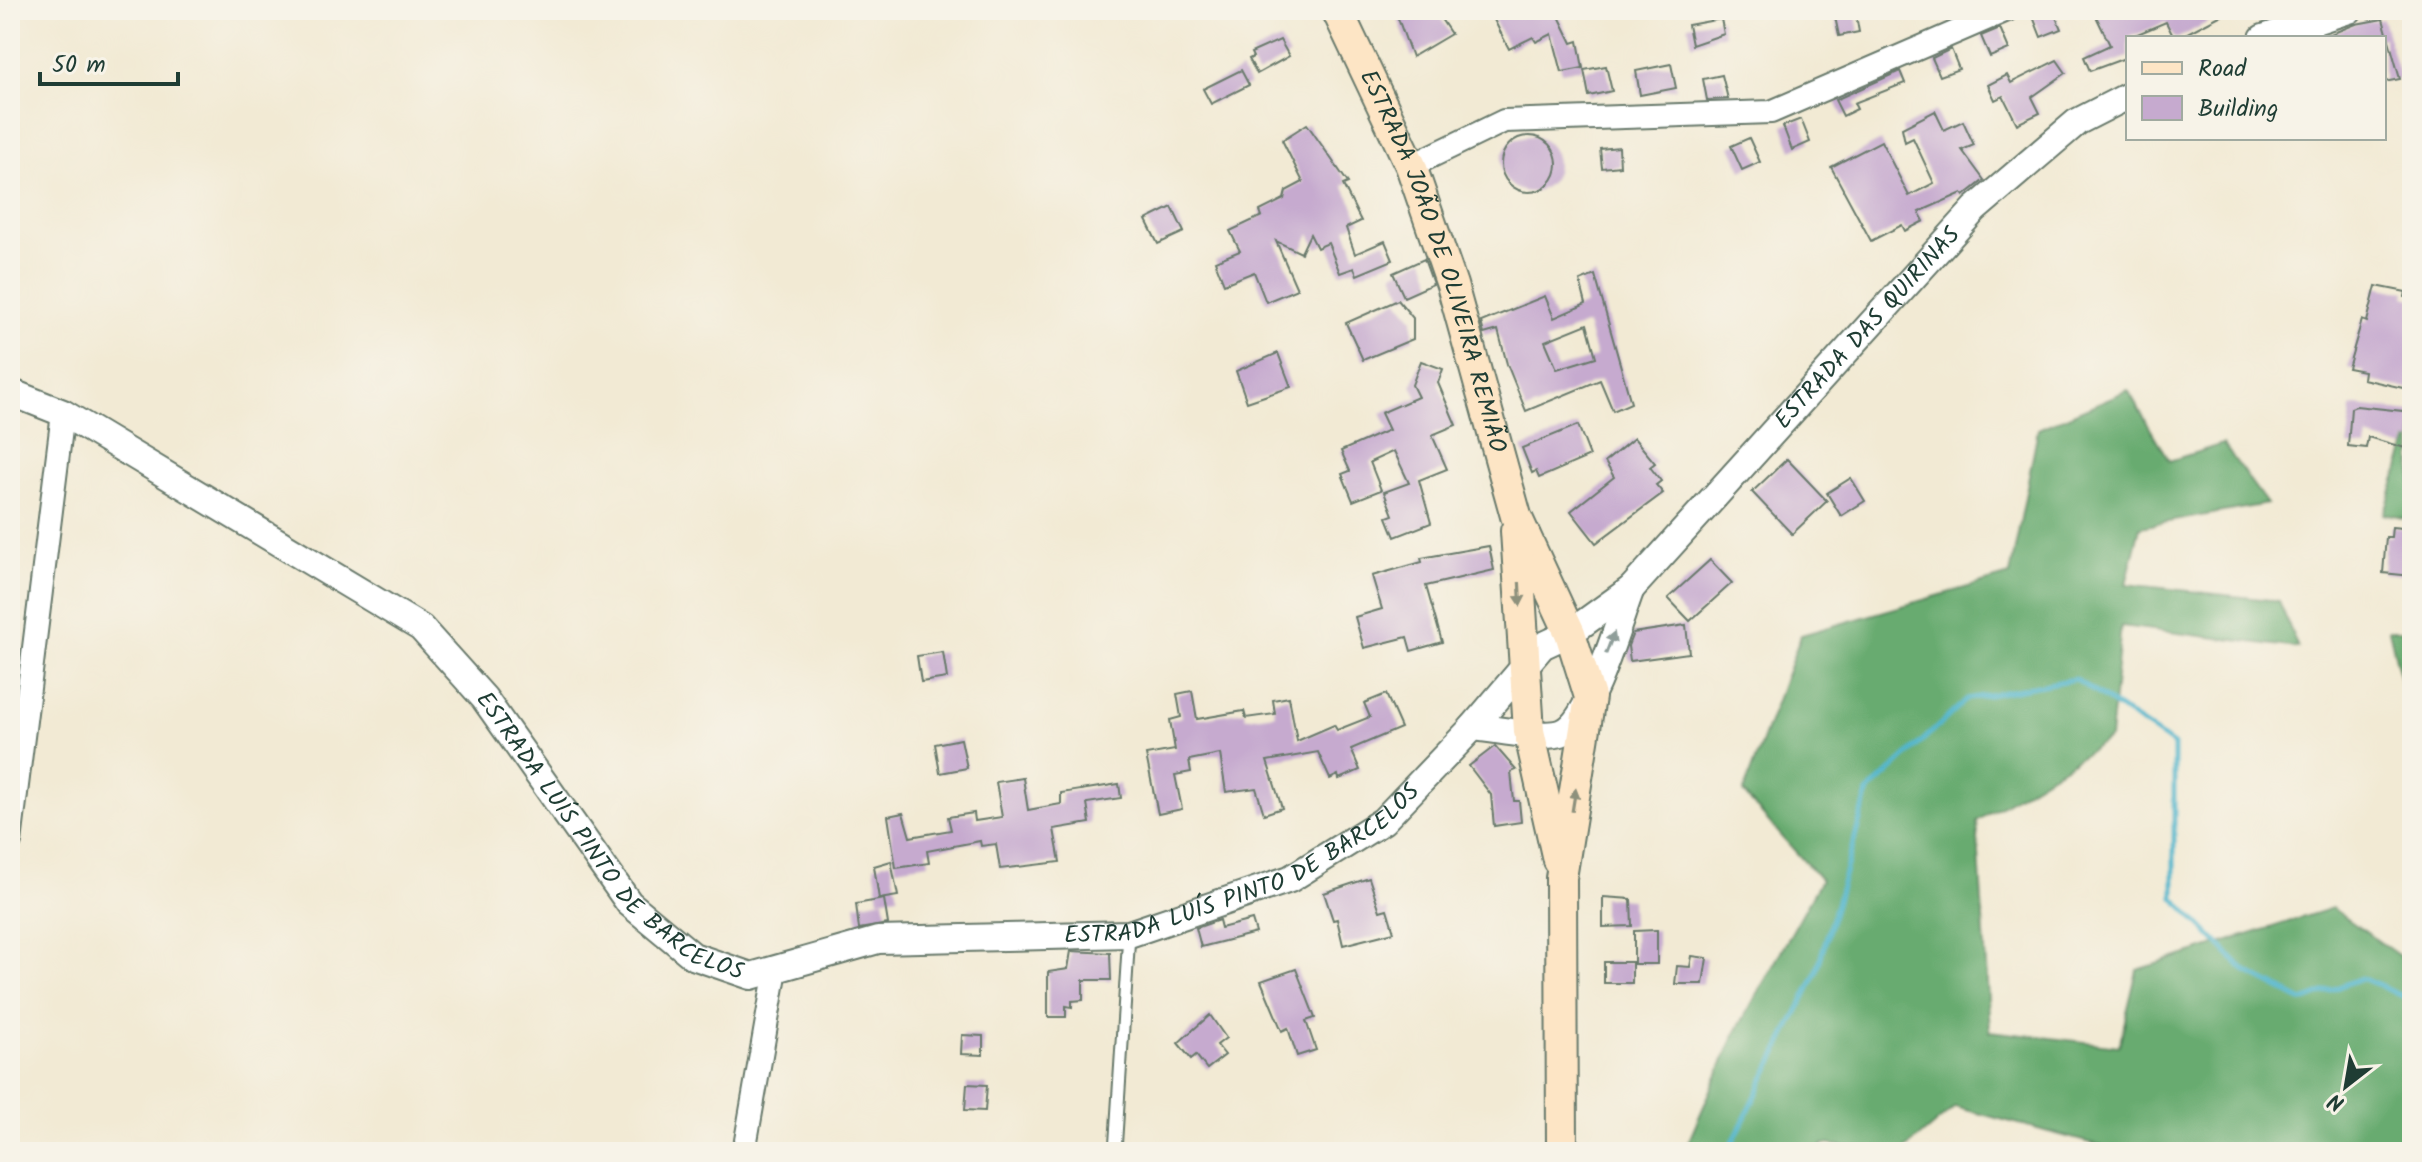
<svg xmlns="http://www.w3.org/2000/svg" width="2422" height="1162" viewBox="0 0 2422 1162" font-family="Kalam,sans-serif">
<rect width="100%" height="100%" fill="#f7f3e8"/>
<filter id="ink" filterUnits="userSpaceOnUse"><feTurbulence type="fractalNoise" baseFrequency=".0125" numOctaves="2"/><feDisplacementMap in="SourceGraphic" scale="16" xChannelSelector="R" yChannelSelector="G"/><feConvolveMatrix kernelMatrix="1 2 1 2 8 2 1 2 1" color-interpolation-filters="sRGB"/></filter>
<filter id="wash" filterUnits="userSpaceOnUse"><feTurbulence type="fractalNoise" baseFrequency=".006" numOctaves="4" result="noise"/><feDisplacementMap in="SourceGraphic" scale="32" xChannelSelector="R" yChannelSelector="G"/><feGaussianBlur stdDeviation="1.8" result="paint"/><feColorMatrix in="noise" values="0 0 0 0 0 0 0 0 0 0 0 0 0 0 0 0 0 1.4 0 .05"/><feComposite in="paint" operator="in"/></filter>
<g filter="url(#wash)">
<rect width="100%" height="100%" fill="#f2ead4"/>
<g fill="#68ab6f" stroke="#447452" stroke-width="2">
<path d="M 2128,390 L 2169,461 L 2223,444 L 2267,504 L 2140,527 L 2126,584 L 2279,601 L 2298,648 L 2121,626 L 2110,738 L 1977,821 L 1990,1031 L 2119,1046 L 2137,970 L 2332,908 L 2412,965 L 2412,1152 L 2124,1152 L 1955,1107 L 1902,1152 L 1823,1144 L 1819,1152 L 1684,1152 L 1736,1032 L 1821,880 L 1743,793 L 1801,635 L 2010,575 L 2038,429 Z"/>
<path d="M 2412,430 L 2412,520 L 2384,514 Z"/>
<path d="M 2389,630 L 2412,630 L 2412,727 Z"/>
</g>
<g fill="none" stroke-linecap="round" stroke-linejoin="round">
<path stroke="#4db4cb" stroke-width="5" d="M 1728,1152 L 1816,974 L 1868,792 L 1967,699 L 2075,679 L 2174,745 L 2174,898 L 2245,971 L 2303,1001 L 2361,978 L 2412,1000"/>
</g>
<g id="blocks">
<g fill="#c6aacf" fill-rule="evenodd">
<path d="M 1395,10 L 1435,10 L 1451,34 L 1412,57 Z"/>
<path d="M 1489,10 L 1556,10 L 1572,43 L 1578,41 L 1583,68 L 1562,72 L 1552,34 L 1536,42 L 1533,37 L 1509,49 Z"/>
<path d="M 1855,10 L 1859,32 L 1839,36 L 1834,12 Z"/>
<path d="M 2042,10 L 2053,10 L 2061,29 L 2041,37 L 2032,14 Z"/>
<path d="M 2093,10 L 2231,10 L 2178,38 L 2174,38 L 2166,22 L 2128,38 L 2128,57 L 2090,71 L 2084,57 L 2110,45 Z"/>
<path d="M 1721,19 L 1724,34 L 1692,45 L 1688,25 Z"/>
<path d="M 2383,19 L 2400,79 L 2384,82 L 2384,38 L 2321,38 L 2356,24 Z"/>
<path d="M 2000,28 L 2009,49 L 1990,57 L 1981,36 Z"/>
<path d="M 1280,40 L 1289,56 L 1257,74 L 1249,59 L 1253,57 L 1251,53 Z"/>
<path d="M 1951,49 L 1959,69 L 1940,76 L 1932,58 Z"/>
<path d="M 2057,60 L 2066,73 L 2032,97 L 2040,113 L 2017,124 L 2003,96 L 1995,100 L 1988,85 L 2007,75 L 2011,83 Z"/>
<path d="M 1671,64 L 1676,88 L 1640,95 L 1636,71 Z"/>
<path d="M 1606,66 L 1612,91 L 1589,96 L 1584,70 Z"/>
<path d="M 1241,70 L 1249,85 L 1211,104 L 1203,89 Z"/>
<path d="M 1900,71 L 1905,83 L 1854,103 L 1857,109 L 1843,116 L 1835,100 Z"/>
<path d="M 1722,75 L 1728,99 L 1707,100 L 1703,79 Z"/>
<path d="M 1935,111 L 1944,130 L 1963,121 L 1974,145 L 1962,150 L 1984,180 L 1964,196 L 1962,193 L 1919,212 L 1924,221 L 1905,231 L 1902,225 L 1871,241 L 1831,167 L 1881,141 L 1909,196 L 1934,183 L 1913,138 L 1905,142 L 1902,128 Z"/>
<path d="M 1801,119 L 1810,142 L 1792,150 L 1783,126 Z"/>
<path d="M 1307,124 L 1348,183 L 1343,185 L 1361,221 L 1346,228 L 1355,254 L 1385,241 L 1393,260 L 1357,275 L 1354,268 L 1340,273 L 1328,243 L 1317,248 L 1310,234 L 1301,253 L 1276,241 L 1297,289 L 1266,302 L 1254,272 L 1224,284 L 1215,261 L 1240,251 L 1230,231 L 1262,216 L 1260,211 L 1284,199 L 1286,191 L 1303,182 L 1282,140 Z"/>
<circle cx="1529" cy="164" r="28"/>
<path d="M 1749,138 L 1760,162 L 1742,170 L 1731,146 Z"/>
<path d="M 1619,147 L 1620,166 L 1602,168 L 1600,149 Z"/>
<path d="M 1172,207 L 1184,232 L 1158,244 L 1146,220 Z"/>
<path d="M 1424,259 L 1433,284 L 1404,297 L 1393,273 Z"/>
<path d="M 1595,275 L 1631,403 L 1613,411 L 1600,380 L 1526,411 L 1507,364 L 1498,330 L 1484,334 L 1481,322 L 1545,296 L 1554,318 L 1586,304 L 1580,281 ZM 1587,324 L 1596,357 L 1557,369 L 1545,341 Z"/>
<path d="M 2376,286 L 2406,292 L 2405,297 L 2412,299 L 2412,390 L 2363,379 L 2364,371 L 2348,368 L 2362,320 L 2367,322 Z"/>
<path d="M 1398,300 L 1413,318 L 1413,339 L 1363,360 L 1346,323 Z"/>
<path d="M 1278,353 L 1291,387 L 1247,402 L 1236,371 Z"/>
<path d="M 1421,361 L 1443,369 L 1438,383 L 1456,425 L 1432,435 L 1447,469 L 1419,480 L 1431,523 L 1395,537 L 1387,517 L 1393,515 L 1384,492 L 1409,483 L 1394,451 L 1370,462 L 1381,490 L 1353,501 L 1342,474 L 1350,471 L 1341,451 L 1389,430 L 1381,413 L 1418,397 L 1412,385 Z"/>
<path d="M 2356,406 L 2412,412 L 2412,441 L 2407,440 L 2405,448 L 2368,437 L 2366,448 L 2348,446 L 2351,408 Z"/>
<path d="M 1578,425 L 1590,456 L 1539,478 L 1536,471 L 1532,473 L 1522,448 Z"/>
<path d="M 1634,438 L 1655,463 L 1650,467 L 1661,481 L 1656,485 L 1663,493 L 1596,543 L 1571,511 L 1614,477 L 1605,462 Z"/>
<path d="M 1787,459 L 1827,501 L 1792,534 L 1752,492 Z"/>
<path d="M 1851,478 L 1865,501 L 1841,516 L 1827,493 Z"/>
<path d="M 2392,527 L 2412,529 L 2412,576 L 2383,573 L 2386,537 L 2391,537 Z"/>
<path d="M 1489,546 L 1494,570 L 1426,586 L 1442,642 L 1411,651 L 1407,637 L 1364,648 L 1355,617 L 1382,609 L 1372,576 L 1422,562 L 1421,558 Z"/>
<path d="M 1710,560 L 1732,583 L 1690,621 L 1668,598 Z"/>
<path d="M 1686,625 L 1689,653 L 1630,661 L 1628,646 L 1633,633 Z"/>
<path d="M 943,652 L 947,678 L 921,682 L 917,656 Z"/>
<path d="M 1192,691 L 1197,719 L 1244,711 L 1246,718 L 1275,714 L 1273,700 L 1289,697 L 1297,741 L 1334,725 L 1337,730 L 1370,717 L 1364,703 L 1386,694 L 1401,728 L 1351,749 L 1360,770 L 1339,779 L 1338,775 L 1330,779 L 1318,752 L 1267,761 L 1282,808 L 1264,814 L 1256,788 L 1226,792 L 1220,754 L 1189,760 L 1191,772 L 1175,775 L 1182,809 L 1158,814 L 1146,755 L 1175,750 L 1170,720 L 1181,717 L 1177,694 Z"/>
<path d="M 961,739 L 967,768 L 940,773 L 935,744 Z"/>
<path d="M 1495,746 L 1516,770 L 1511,772 L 1514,801 L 1519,801 L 1521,822 L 1494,826 L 1491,795 L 1469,766 Z"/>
<path d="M 1023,778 L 1028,810 L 1061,804 L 1061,793 L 1119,784 L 1121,798 L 1087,803 L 1090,823 L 1054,829 L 1060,862 L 1000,869 L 996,844 L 981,846 L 980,841 L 927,851 L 929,863 L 896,868 L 888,816 L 903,813 L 910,837 L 951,830 L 948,817 L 974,813 L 975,821 L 1002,817 L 996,782 Z"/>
<path d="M 891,861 L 898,896 L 879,899 L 874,866 Z"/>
<path d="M 1369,878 L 1380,911 L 1387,909 L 1394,932 L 1343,945 L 1337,919 L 1333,920 L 1324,893 Z"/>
<path d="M 1603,897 L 1631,899 L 1632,926 L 1603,927 Z"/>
<path d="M 884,899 L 888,924 L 859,929 L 856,904 Z"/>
<path d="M 1219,920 L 1221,928 L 1252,920 L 1256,933 L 1201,947 L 1196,928 Z"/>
<path d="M 1657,930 L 1657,964 L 1634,964 L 1634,931 Z"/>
<path d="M 1071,951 L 1110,953 L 1111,980 L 1083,980 L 1083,1000 L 1072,1001 L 1072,1007 L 1066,1006 L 1066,1017 L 1048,1017 L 1048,972 L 1068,969 Z"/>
<path d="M 1692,956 L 1707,958 L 1703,984 L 1675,984 L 1677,966 L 1690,967 Z"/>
<rect x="1604" y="962" width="28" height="21"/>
<path d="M 1296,969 L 1315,1018 L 1306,1021 L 1316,1050 L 1297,1056 L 1288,1028 L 1282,1031 L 1261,981 Z"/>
<path d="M 1210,1015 L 1226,1038 L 1217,1045 L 1225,1055 L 1207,1069 L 1196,1055 L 1191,1059 L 1178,1043 Z"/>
<path d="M 962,1035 L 983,1036 L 983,1055 L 961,1054 Z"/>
<path d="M 967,1084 L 987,1085 L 985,1111 L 965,1110 Z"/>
</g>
</g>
</g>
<g filter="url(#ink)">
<use href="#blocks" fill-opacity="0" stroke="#697a6c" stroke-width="2"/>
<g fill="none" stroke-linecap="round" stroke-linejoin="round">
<g stroke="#697a6c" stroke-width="15">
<path id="service" d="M 1115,1152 L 1129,934"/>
</g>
<g stroke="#697a6c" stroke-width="26">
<g id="minor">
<path d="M 1411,166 L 1504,121 L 1771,112 L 2007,10"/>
<path d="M 10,842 L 63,413"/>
<path d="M 744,1152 L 776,969"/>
</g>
</g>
<g stroke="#697a6c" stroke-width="30">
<g id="tertiary">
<path d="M 2263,38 L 2349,10"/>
<path id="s1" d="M 10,392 L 63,413 L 421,628 L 484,698 L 629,903 L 693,956 L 751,976 L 878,940 L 1129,934 L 1290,879 L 1383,821 L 1473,727 L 1542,646 L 1570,633 L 1631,589 L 1975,209 L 2077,122 L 2128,96"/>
<path d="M 1473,727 C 1495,729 1542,739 1561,733 C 1591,723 1619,619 1631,589"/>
</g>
</g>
<g stroke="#697a6c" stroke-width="34">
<g id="secondary">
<path id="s2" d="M 1337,10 L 1411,166 L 1452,285 L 1516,516 L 1570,633 L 1590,697 L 1561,878 L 1562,1152"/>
<path d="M 1516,531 L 1529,731 L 1558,860"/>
</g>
</g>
<use href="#service" stroke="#fff" stroke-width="11"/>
<use href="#minor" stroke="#fff" stroke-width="22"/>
<use href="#tertiary" stroke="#fff" stroke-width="26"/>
<use href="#secondary" stroke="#fde5c5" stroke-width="30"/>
</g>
<defs><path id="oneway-solid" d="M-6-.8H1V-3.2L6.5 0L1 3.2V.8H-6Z" transform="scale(2)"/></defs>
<g fill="#8e917c">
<use href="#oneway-solid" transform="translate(1520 594) rotate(87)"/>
<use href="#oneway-solid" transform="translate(1574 800) rotate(-81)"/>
</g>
<use fill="#8f9e9a" href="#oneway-solid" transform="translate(1610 643) rotate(-69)"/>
</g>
<g text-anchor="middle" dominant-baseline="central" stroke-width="7" stroke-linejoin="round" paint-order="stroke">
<g font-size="24" fill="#1f3d34" stroke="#f7f3e8">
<text stroke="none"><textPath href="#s2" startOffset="270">ESTRADA JOÃO DE OLIVEIRA REMIÃO</textPath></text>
<text stroke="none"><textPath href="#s1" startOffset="2322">ESTRADA DAS QUIRINAS</textPath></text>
<text stroke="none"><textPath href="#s1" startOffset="760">ESTRADA LUÍS PINTO DE BARCELOS</textPath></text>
<text stroke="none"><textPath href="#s1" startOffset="1478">ESTRADA LUÍS PINTO DE BARCELOS</textPath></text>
</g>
</g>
<rect width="2422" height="1162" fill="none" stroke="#f7f3e8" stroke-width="40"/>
<rect x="2126" y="36" width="260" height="104" fill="#f7f3e8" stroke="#a1aaa0" stroke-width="2"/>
<rect x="2142" y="62" width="40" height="12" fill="#fde5c5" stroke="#a1aaa0" stroke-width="2"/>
<text x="2198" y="76" font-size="24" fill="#1f3d34">Road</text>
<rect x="2142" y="96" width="40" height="24" fill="#c6aacf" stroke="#a1aaa0" stroke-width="2"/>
<text x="2198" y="116" font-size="24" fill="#1f3d34">Building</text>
<g transform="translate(2346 1086) rotate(211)" stroke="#f7f3e8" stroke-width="6" paint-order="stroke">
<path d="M0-6L14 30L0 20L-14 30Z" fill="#1f3d34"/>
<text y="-12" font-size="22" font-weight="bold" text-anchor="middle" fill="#1f3d34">N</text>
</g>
<path d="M40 72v12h138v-12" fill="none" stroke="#1f3d34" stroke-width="4"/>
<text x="52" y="72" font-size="24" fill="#1f3d34" stroke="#f7f3e8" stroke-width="6" paint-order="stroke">50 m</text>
</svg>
